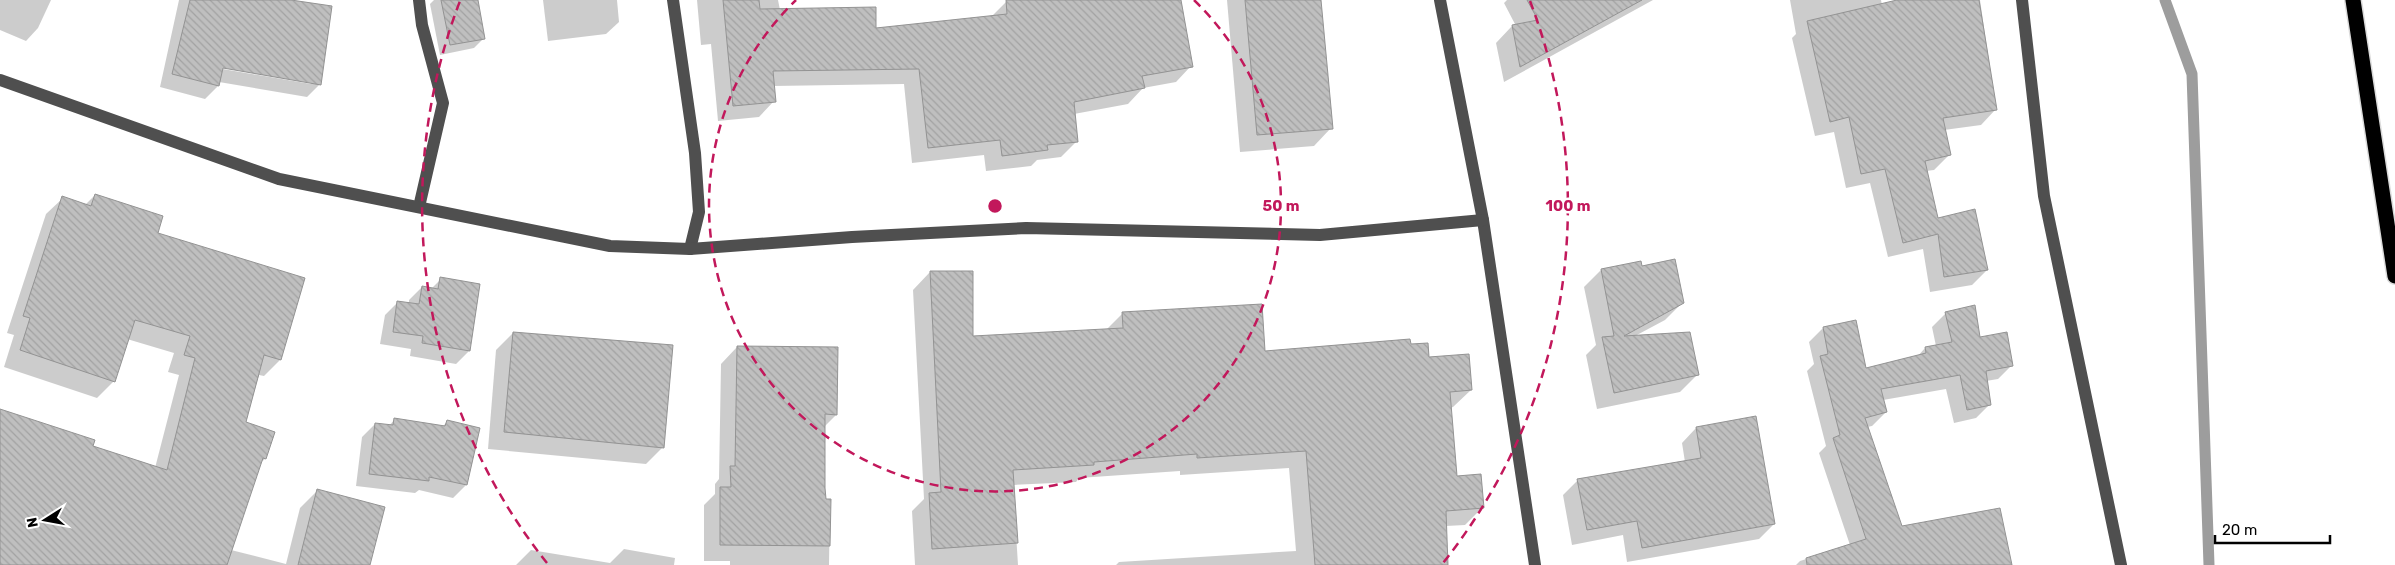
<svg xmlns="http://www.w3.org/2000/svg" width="2395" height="565" viewBox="0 0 2395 565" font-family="Rubik,sans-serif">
<defs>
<pattern id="building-back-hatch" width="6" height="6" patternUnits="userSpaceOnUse" patternTransform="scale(1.25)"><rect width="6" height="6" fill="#bfbfbf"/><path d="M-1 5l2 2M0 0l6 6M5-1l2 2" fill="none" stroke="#a2a2a2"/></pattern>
</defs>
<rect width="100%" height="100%" fill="#fff"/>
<g fill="#0003" fill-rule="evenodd">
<path d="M 0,0 L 51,0 L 38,28 L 26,41 L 0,30 Z"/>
<path d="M 179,0 L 282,0 L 320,84 L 307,97 L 219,82 L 218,86 L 205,99 L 160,87 ZM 217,66 L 311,82 L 311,84 L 217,68 Z"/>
<path d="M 434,0 L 477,0 L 484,38 L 474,48 L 440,55 L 430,4 Z"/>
<path d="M 543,0 L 617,0 L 619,22 L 606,34 L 548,41 Z"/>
<path d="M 697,0 L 778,0 L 780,10 L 875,30 L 991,17 L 1006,2 L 1021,0 L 1180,0 L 1191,66 L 1176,82 L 1143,88 L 1128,104 L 1074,114 L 1077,141 L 1061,157 L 1037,160 L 1031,166 L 986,171 L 984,155 L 912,163 L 904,84 L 773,86 L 774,101 L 759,117 L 718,121 L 711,44 L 701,45 Z"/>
<path d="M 1227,0 L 1320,0 L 1331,128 L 1314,146 L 1240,152 Z"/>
<path d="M 1507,0 L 1653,0 L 1504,82 L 1496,43 L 1512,26 L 1516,26 L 1504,3 Z"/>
<path d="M 1790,0 L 1881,0 L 1882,5 L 1903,0 L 1980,0 L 1996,109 L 1981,125 L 1944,130 L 1949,155 L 1934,170 L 1926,171 L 1937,219 L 1987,270 L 1972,285 L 1930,292 L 1923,249 L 1888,257 L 1870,183 L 1846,188 L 1834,132 L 1815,136 L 1792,38 L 1796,34 Z"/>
<path d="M 95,195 L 156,234 L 280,360 L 264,376 L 259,375 L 245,423 L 274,433 L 265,459 L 259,464 L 231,550 L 286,564 L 300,508 L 317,491 L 369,565 L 0,565 L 0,410 L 92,447 L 155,468 L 179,375 L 168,372 L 174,353 L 127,339 L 114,381 L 97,398 L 4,367 L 14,335 L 7,333 L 46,214 L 63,198 L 85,205 Z"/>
<path d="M 1640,262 L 1641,267 L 1682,303 L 1665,320 L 1635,336 L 1697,375 L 1680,392 L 1597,409 L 1586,355 L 1596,345 L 1584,287 L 1601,270 Z"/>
<path d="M 930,272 L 972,337 L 1106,330 L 1123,313 L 1264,352 L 1410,346 L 1471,390 L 1453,407 L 1450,408 L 1456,478 L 1482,508 L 1465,525 L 1446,526 L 1447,565 L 1116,565 L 1119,562 L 1296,551 L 1289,468 L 1180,475 L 1180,471 L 1079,478 L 1076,482 L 1013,485 L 1018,565 L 915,565 L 912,511 L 924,499 L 913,290 Z"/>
<path d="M 441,279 L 469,351 L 456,364 L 410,356 L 411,349 L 380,344 L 385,315 L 398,302 L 409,304 L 409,300 L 422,287 L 431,289 Z"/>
<path d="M 1946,313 L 2012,365 L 1998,379 L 1986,381 L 1990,404 L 1976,418 L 1954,423 L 1946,389 L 1883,400 L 1886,412 L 1872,426 L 1867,427 L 1901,528 L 2010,565 L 1796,565 L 1800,561 L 1850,545 L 1819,453 L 1826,446 L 1807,371 L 1814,364 L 1809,342 L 1823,328 L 1865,369 L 1917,357 L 1925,348 L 1936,346 L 1932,327 Z"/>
<path d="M 513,333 L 663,447 L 646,464 L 488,449 L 496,350 Z"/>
<path d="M 737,347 L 836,415 L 824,427 L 824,488 L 825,500 L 830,500 L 829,565 L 730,565 L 730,561 L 704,561 L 704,505 L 715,494 L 715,484 L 719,479 L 721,364 Z"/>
<path d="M 394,420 L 442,427 L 447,422 L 466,485 L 453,498 L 419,490 L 415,493 L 356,486 L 362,437 L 375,424 L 389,426 Z"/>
<path d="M 1696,428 L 1774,524 L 1759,539 L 1627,562 L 1623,535 L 1572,545 L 1563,495 L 1578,480 L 1685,462 L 1682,443 Z"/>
<path d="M 624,549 L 675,558 L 674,565 L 516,565 L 531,550 L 610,563 Z"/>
</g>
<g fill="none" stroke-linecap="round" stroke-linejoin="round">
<path stroke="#9d9d9d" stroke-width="11" d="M 2165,0 L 2192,74 L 2209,565"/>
</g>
<g fill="url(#building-back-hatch)" stroke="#939393">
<path d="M 190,0 L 291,0 L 332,6 L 321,85 L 223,68 L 219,86 L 172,74 Z"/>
<path d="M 441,0 L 478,0 L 485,39 L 450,45 Z"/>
<path d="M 723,0 L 759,0 L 760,9 L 876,7 L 876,28 L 1007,14 L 1006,0 L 1181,0 L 1193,67 L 1142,76 L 1145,88 L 1074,102 L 1078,142 L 1047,145 L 1048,150 L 1002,156 L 1000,140 L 928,148 L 919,69 L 773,71 L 776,102 L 733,106 Z"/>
<path d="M 1245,0 L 1321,0 L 1333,129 L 1257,135 Z"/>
<path d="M 1527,0 L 1642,0 L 1520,67 L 1512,25 L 1538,20 Z"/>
<path d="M 1897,0 L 1979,0 L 1997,110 L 1943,118 L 1951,155 L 1925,161 L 1938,218 L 1975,209 L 1988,270 L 1944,277 L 1938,234 L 1903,243 L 1885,169 L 1861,174 L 1849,117 L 1830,122 L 1807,21 Z"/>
<path d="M 95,194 L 163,216 L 158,233 L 305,278 L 281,360 L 264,355 L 246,422 L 275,432 L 266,459 L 263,458 L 227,565 L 0,565 L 0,409 L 95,440 L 93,446 L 167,470 L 195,358 L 184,355 L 190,336 L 135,320 L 115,382 L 20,350 L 30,318 L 23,316 L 62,196 L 91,206 Z"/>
<path d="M 1675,259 L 1684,303 L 1624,336 L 1690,332 L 1699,375 L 1614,393 L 1602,337 L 1614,336 L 1601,269 L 1641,261 L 1642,266 Z"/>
<path d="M 930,271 L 973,271 L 973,336 L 1123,328 L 1122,312 L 1262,304 L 1265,351 L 1410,339 L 1411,344 L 1428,343 L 1429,357 L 1469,354 L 1472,390 L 1450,392 L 1457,476 L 1481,474 L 1484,508 L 1446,511 L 1448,565 L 1315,565 L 1306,451 L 1197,458 L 1197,454 L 1094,462 L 1094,465 L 1013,470 L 1018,543 L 932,549 L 929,493 L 941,492 Z"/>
<path d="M 440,277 L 480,284 L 470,351 L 422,343 L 423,336 L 393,332 L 397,301 L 419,304 L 422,286 L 438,289 Z"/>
<path d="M 1975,305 L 1980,337 L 2007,332 L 2013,366 L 1986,371 L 1991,405 L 1967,410 L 1960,375 L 1881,389 L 1887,412 L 1865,418 L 1902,526 L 2000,508 L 2012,565 L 1807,565 L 1806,558 L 1866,539 L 1833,438 L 1840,435 L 1820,356 L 1828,354 L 1823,327 L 1856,320 L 1866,368 L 1926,353 L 1925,347 L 1952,342 L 1945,312 Z"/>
<path d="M 513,332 L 673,345 L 664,448 L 504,432 Z"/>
<path d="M 737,346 L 838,347 L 837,415 L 825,414 L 825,488 L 826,499 L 831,499 L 830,546 L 720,545 L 720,487 L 731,487 L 730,466 L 735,466 Z"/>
<path d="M 1756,416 L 1775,524 L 1642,548 L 1637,521 L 1587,530 L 1577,479 L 1701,458 L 1696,427 Z"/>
<path d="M 394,418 L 445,426 L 447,420 L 480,428 L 467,485 L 429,477 L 429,481 L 369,474 L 375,423 L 393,425 Z"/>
<path d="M 317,489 L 385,507 L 370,565 L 298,565 Z"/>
</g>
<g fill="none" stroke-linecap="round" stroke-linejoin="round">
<g stroke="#dbdbdb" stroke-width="18">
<path id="highway" d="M 2353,0 L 2395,276"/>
</g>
<g stroke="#4f4f4f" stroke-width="12">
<path d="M 419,0 L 422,25 L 443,103 L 419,207"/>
<path d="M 673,0 L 695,153 L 699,212 L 690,249"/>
<path d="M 1440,0 L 1483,220 L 1535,565"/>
<path d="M 2022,0 L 2044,196 L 2121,565"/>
<path d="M 0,80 L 279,179 L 610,246 L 690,249 L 852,237 L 1026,228 L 1320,235 L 1483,220"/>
</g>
<use href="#highway" stroke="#000" stroke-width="15"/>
</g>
<g fill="none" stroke="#c2185b" stroke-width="2.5" stroke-dasharray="9 6">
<path d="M1194 0A286 286 0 1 1 796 0"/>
<path d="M547 563A573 573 0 0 1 460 1M1530 1A573 573 0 0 1 1443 563"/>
</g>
<circle cx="995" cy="206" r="8" fill="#c2185b" stroke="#fff" stroke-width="2.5"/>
<g font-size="15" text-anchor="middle" font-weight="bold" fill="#c2185b" stroke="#fff" stroke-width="5" stroke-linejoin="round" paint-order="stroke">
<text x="1281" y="211">50 m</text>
<text x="1568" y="211">100 m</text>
</g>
<g transform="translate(45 520) rotate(259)" stroke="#ffffff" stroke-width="4" paint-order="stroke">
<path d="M0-4L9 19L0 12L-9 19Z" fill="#000000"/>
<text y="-8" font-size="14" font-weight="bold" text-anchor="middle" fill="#000000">N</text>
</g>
<path d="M2215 535v8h115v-8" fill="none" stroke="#000000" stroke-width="2.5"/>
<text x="2222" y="535" font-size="15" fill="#000000" stroke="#ffffff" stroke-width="4" paint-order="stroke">20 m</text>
</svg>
